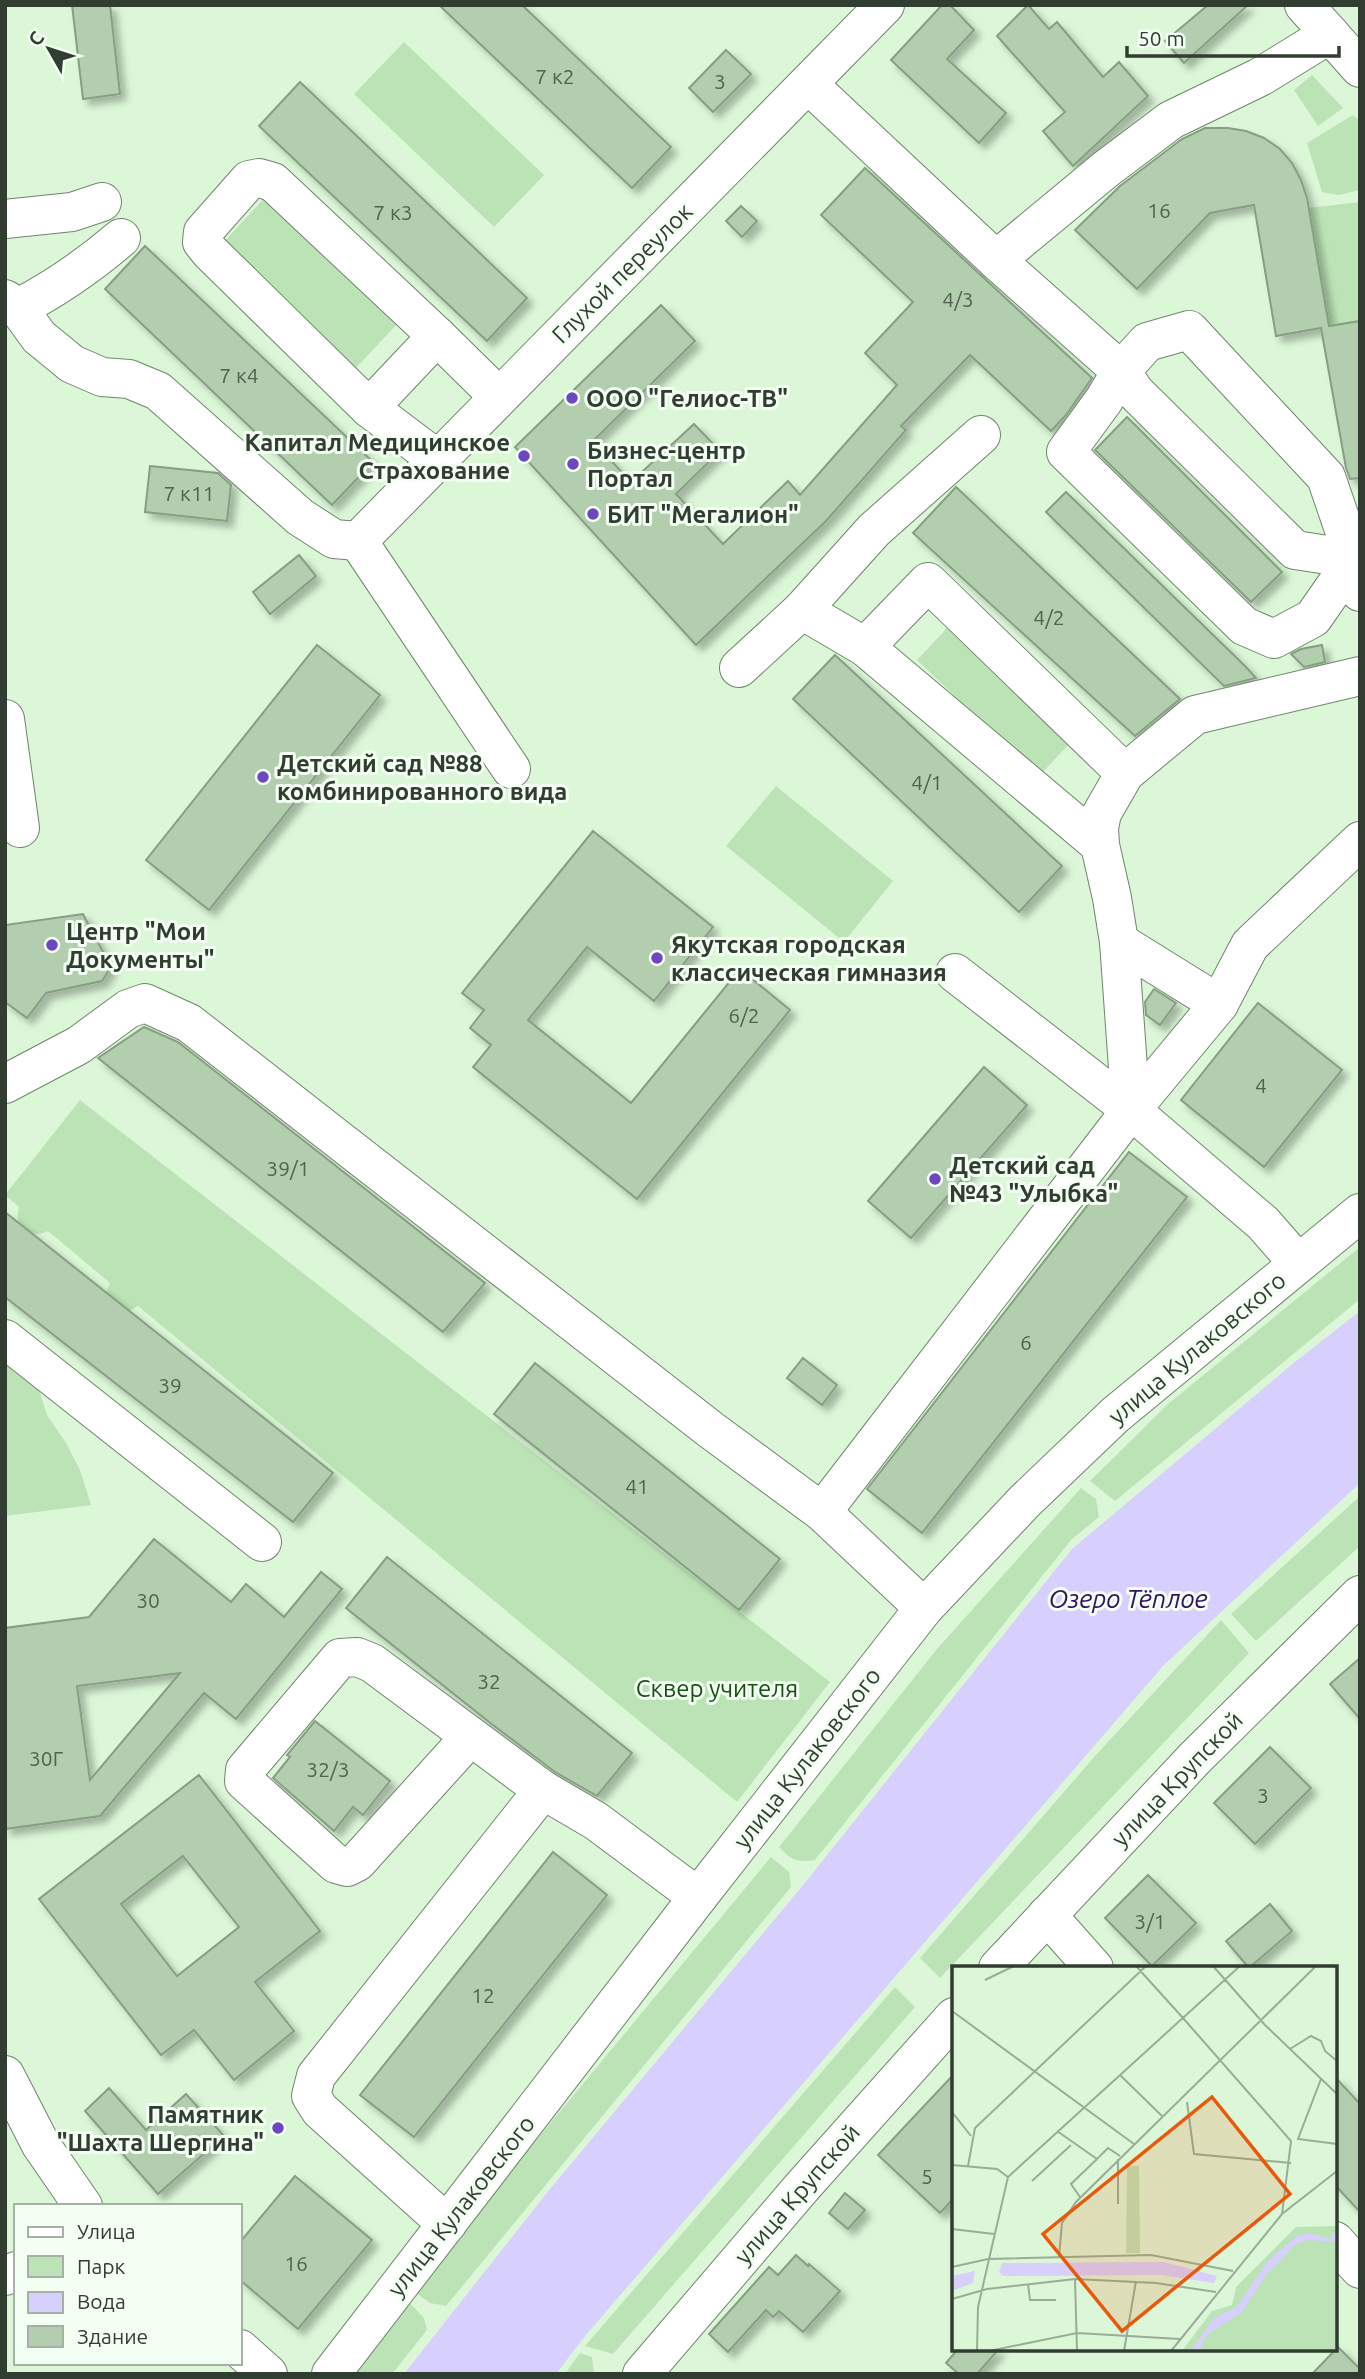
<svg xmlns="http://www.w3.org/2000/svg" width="1365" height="2379" viewBox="0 0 1365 2379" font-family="Ubuntu,sans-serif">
<defs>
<filter id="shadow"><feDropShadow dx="6" dy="6" stdDeviation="3.5" flood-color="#0004"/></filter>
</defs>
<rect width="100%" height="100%" fill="#dcf7d8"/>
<g fill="#bce3b6">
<path d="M 404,42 L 544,175 L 494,227 L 354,94 Z"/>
<path d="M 1312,75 L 1343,108 L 1318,126 L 1294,90 Z"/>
<path d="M 1353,115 L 1360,121 L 1360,190 L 1339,195 L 1322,192 L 1307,143 Z"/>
<path d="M 269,193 L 402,319 L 353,371 L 220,246 Z"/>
<path d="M 1360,202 L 1360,321 L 1329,326 L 1308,208 Z"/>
<path d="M 948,627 L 1070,743 L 1039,776 L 917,660 Z"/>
<path d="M 776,786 L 893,881 L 844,942 L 726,846 Z"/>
<path d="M 80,1100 L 830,1682 L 737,1802 L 138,1306 L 127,1312 L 106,1293 L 110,1283 L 48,1231 C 29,1240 13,1227 19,1207 L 5,1195 Z"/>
<path d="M 1360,1247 L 1360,1299 L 1115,1501 L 1090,1481 L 1168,1404 Z"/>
<path d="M 5,1360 L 36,1380 L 47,1415 L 66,1443 L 80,1470 L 91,1505 L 5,1516 Z"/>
<path d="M 1081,1488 L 1096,1499 L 1099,1517 L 1071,1540 L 815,1860 C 796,1863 792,1860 779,1847 L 937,1649 Z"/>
<path d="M 1360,1496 L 1360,1546 L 1256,1641 L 1231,1614 Z"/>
<path d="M 1221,1620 L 1249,1653 L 940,1978 L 920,1958 L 1095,1756 Z"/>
<path d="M 771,1857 L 789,1872 L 791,1887 L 446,2306 L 430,2303 L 412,2290 Z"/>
<path d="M 895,1987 L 915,2007 L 613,2354 L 585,2346 Z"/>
<path d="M 406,2299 L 424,2318 L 427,2330 L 392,2374 L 347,2374 Z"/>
<path d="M 580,2353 L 592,2357 L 594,2374 L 565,2374 Z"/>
</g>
<path fill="#d7cffd" d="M 1360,1311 L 1360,1483 L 1164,1665 L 585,2336 L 556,2374 L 404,2374 L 546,2194 L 804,1884 L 1072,1549 L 1295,1362 Z"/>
<g fill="#b3cdaf" stroke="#869e82" stroke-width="2" fill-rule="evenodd" filter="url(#shadow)">
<path d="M 72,5 L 110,5 L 120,94 L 83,99 Z"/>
<path d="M 439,5 L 522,5 L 671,147 L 632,188 Z"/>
<path d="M 942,5 L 950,5 L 974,30 L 947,59 L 1006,113 L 979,143 L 891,60 Z"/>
<path d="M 1028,5 L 1049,29 L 1057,22 L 1103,77 L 1119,62 L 1148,96 L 1073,166 L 1043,131 L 1065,112 L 997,36 Z"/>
<path d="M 1208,5 L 1248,5 L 1184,63 L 1165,41 Z"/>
<path d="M 726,50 L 751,74 L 713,112 L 689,88 Z"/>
<path d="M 300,82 L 527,298 L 487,341 L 259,126 Z"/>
<path d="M 1205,128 L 1228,128 L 1246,131 L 1264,138 L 1280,149 L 1292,163 L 1301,180 L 1307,198 L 1329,326 L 1360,321 L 1360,478 L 1350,479 L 1346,468 L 1321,328 L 1276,336 L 1254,205 L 1210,213 L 1137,289 L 1075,230 L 1120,186 L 1182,139 Z"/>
<path d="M 865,168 L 1092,378 L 1066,415 L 1051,431 L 970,355 L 901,426 L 906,430 L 826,521 L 696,645 L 515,447 L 661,305 L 695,341 L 593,441 L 631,482 L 694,424 L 720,451 L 676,494 L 723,544 L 788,481 L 800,495 L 897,385 L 865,353 L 913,302 L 821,215 Z"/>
<path d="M 741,206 L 757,221 L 742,237 L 726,221 Z"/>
<path d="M 145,246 L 373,462 L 332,505 L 105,289 Z"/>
<path d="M 1127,417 L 1282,572 L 1251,602 L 1095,450 Z"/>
<path d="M 150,466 L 218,473 L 231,485 L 227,521 L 145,512 Z"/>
<path d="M 956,487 L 1180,699 L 1135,736 L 913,533 Z"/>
<path d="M 1066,492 L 1245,666 L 1256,678 L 1224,686 L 1046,512 Z"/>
<path d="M 299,555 L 316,576 L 270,614 L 253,592 Z"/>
<path d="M 317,645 L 380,695 L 209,910 L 146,860 Z"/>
<path d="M 1322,645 L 1325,662 L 1304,667 L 1291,654 L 1301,649 Z"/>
<path d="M 835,655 L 1062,866 L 1019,912 L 793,699 Z"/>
<path d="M 593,831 L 713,927 L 654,1001 L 587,947 L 528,1020 L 631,1103 L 740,969 L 790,1010 L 637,1199 L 473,1067 L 491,1045 L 470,1028 L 484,1010 L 462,993 Z"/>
<path d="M 83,914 L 111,967 L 102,981 L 46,993 L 27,1018 L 5,1002 L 5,925 Z"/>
<path d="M 1154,989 L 1176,1003 L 1160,1025 L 1146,1015 L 1145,1002 Z"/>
<path d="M 1258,1003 L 1342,1070 L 1264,1167 L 1181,1100 Z"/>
<path d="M 144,1027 L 178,1042 L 485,1283 L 443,1332 L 98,1058 Z"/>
<path d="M 984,1067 L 1027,1105 L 911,1238 L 868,1201 Z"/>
<path d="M 1129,1152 L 1187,1197 L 922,1533 L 867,1489 Z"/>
<path d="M 5,1212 L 333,1473 L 293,1522 L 5,1297 Z"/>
<path d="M 803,1358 L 837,1385 L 822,1405 L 787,1378 Z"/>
<path d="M 535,1363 L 780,1559 L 739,1610 L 494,1414 Z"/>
<path d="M 154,1539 L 231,1602 L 246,1584 L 284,1617 L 321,1572 L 342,1589 L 236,1719 L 204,1693 L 100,1816 L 5,1829 L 5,1628 L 89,1617 ZM 180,1673 L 90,1780 L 77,1686 Z"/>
<path d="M 387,1557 L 632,1753 L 597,1796 L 555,1772 L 489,1722 L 346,1608 Z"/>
<path d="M 1360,1658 L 1360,1719 L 1330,1684 Z"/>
<path d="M 315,1721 L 390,1781 L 363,1815 L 353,1807 L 334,1831 L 273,1778 L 290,1757 L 287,1755 Z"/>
<path d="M 1270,1747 L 1311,1788 L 1255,1844 L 1214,1803 Z"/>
<path d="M 199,1775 L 320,1931 L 255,1982 L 294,2031 L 234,2080 L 194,2030 L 161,2055 L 39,1899 ZM 183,1856 L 239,1927 L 177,1976 L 121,1904 Z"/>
<path d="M 553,1852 L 607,1895 L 414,2137 L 360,2095 Z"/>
<path d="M 1148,1875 L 1196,1923 L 1152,1966 L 1105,1918 Z"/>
<path d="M 1270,1904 L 1292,1931 L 1249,1968 L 1226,1941 Z"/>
<path d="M 954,2074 L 954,2198 L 940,2213 L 878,2155 Z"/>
<path d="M 1335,2077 L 1360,2104 L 1360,2212 L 1335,2185 Z"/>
<path d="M 109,2088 L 146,2130 L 186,2094 L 224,2136 L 158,2194 L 85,2111 Z"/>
<path d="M 295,2176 L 372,2240 L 298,2329 L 240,2280 L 240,2242 Z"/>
<path d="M 845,2193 L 865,2210 L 848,2229 L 829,2213 Z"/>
<path d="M 796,2255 L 808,2266 L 809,2264 L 840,2291 L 803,2332 L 779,2311 L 773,2317 L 766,2310 L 728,2352 L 709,2334 L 769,2267 L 778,2275 Z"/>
<path d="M 1338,2347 L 1360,2369 L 1360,2374 L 1312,2374 Z"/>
<path d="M 958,2349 L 999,2349 L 977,2374 L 959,2374 L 946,2363 Z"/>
</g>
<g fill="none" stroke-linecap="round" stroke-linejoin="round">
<g stroke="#6e866a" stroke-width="40">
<g id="minor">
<path d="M 1304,5 L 1360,68"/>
<path d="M 808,84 L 996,260 L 1121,371 L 1135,392 L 1295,550 L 1354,559"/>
<path d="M 259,178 L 273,182 L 437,336 L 369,408 L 210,252 L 202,242 L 203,232 L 249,180 Z"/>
<path d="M 5,219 L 72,212 L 102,202"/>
<path d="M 996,260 L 1106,169 L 1171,120 L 1260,77 L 1330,34"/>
<path d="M 5,299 L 18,308 L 39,337 L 72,364 L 102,377 L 129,379 L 158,391 L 300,517 L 334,539 L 358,541"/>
<path d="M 18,308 C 57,288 87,267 121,238"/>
<path d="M 437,336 L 499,397"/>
<path d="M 369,408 L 438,460"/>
<path d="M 358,541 L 885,5"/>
<path d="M 358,541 L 511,769"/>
<path d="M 1354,559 L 1313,618 L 1274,639 L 1244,626 L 1066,452 L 1104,400 L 1121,371 L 1147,342 L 1189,330 L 1326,477 L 1354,559 L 1360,592"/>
<path d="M 802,610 L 874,530 L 981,435"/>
<path d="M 865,647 L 928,582 L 1125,773"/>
<path d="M 739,668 L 802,610 L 865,647 L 1100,845"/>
<path d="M 5,719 L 20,828"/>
<path d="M 1119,942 L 1219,1004"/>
<path d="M 955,973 L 1131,1110"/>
<path d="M 5,1084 L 79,1045 L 128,1009 L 145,1003 L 189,1023 L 711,1430 L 822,1512 L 1131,1110 L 1219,1004 L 1250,945 L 1360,841"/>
<path d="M 1298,1263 L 1263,1223 L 1131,1110 L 1119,942 L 1112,898 L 1100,845 L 1099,828 L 1102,813 L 1125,773 L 1195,715 L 1360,676"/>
<path d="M 5,1339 L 262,1542"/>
<path d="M 822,1512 L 924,1608"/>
<path d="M 470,1737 L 357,1862 L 347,1867 L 336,1864 L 244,1781 L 245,1770 L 340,1658 L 357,1657 L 372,1663 L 543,1790 L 596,1821 L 698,1897"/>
<path d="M 1047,1915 L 1094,1968"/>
<path d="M 998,1968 L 1195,1758 L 1360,1595"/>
<path d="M 5,2075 L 41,2145 L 83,2206"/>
<path d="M 447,2224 L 320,2110 L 311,2096 L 316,2076 L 543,1790"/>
<path d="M 1335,2241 L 1360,2269"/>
<path d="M 5,2276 L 16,2271"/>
<path d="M 240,2349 L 268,2374"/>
<path d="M 331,2374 L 698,1897 L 924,1608 L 1025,1501 L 1115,1415 L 1360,1213"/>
<path d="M 642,2374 L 803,2186 L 954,2017"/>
</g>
</g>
<use href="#minor" stroke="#fff" stroke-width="38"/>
</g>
<g fill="#6d47c0" stroke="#f4fff3" stroke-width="2.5">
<circle cx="572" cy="398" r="7"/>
<circle cx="524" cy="456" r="7"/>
<circle cx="573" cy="464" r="7"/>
<circle cx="593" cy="514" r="7"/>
<circle cx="263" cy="777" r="7"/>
<circle cx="52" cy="945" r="7"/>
<circle cx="657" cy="958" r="7"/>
<circle cx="935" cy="1179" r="7"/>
<circle cx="278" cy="2128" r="7"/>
</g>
<g text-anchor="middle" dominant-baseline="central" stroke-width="6" stroke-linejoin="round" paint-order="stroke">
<g font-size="21" fill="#526150">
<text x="555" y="76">7 к2</text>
<text x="720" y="81">3</text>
<text x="1159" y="210">16</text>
<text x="393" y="212">7 к3</text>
<text x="958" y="299">4/3</text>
<text x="239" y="375">7 к4</text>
<text x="189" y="493">7 к11</text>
<text x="1049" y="617">4/2</text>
<text x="927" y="782">4/1</text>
<text x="744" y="1015">6/2</text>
<text x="1261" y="1085">4</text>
<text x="288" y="1168">39/1</text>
<text x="1026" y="1342">6</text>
<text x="170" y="1385">39</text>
<text x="637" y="1486">41</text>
<text x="148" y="1600">30</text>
<text x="489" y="1681">32</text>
<text x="46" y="1758">30Г</text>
<text x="328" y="1769">32/3</text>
<text x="1263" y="1795">3</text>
<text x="1150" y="1921">3/1</text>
<text x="483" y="1995">12</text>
<text x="927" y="2176">5</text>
<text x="296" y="2263">16</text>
</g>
<g font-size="24" fill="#323d31" stroke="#f4fff3">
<text transform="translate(622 273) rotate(-45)">Глухой переулок</text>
<text transform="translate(1197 1348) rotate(-40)">улица Кулаковского</text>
<text transform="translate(807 1758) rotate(-52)">улица Кулаковского</text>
<text transform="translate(1177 1779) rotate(-46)">улица Крупской</text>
<text transform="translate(797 2194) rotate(-49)">улица Крупской</text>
<text transform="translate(461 2206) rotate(-52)">улица Кулаковского</text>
</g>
<g font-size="24" font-weight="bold" fill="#323d31" stroke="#f4fff3" text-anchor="start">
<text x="586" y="398">ООО "Гелиос-ТВ"</text>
<text x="510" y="442" text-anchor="end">Капитал Медицинское<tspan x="510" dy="28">Страхование</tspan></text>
<text x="587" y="450">Бизнес-центр<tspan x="587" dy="28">Портал</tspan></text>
<text x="607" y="514">БИТ "Мегалион"</text>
<text x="277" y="763">Детский сад №88<tspan x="277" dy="28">комбинированного вида</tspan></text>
<text x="66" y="931">Центр "Мои<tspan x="66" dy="28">Документы"</tspan></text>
<text x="671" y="944">Якутская городская<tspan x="671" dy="28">классическая гимназия</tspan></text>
<text x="949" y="1165">Детский сад<tspan x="949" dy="28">№43 "Улыбка"</tspan></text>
<text x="264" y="2114" text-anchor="end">Памятник<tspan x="264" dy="28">"Шахта Шергина"</tspan></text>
</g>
<g font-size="24" fill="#195012" stroke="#f4fff3">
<text x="717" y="1688">Сквер учителя</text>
</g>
<g font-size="26" font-style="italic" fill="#321167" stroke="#f4fff3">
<text x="1128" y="1598">Озеро Тёплое</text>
</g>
</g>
<g transform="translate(952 1966)">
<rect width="385" height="385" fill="#dcf7d8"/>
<path d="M 175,200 L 187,200 L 188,287 L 174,287 ZM 385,260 L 385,385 L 230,385 L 260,345 L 280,339 L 284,321 L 344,261 Z" fill="#bce3b6"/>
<path d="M 358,267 L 380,274 L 379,267 L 385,269 L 385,276 L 355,274 L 344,278 L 315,308 L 290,346 L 255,369 L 247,385 L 239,385 L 262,352 L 285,341 L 315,296 L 345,270 ZM 212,296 L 265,310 L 262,317 L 209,309 L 52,310 L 47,306 L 50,297 ZM 23,305 L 21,317 L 0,325 L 0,310 Z" fill="#d7cffd"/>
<path fill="none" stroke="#98ad95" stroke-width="2" d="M 184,0 L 231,52M 261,0 L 313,59 L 385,128M 33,14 L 62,0M 0,45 L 182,178M 231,52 L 339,175 L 330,248M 338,83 L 359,70 L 369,75 L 373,85 L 385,95M 168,109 L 210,150M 369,113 L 346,173 L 385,178M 235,136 L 242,188 L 339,197M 0,146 L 19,170M 105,165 L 145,193 L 156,182 L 168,190M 166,193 L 166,238M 0,199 L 45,203 L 56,211M 16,200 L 23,162 L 194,0M 80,215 L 119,179M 128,231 L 119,218 L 145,193M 0,263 L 42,268M 107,291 L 110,257 L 124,236 L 364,0M 36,293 L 199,289 L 281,305M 0,301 L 36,293M 123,313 L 125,385M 76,318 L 78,334 L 104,334M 0,333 L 35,323 L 123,313 L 204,317 L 264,326M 25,385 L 26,341 L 56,211 L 288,0M 37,385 L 125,367 L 228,373M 172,385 L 184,315M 219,385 L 330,248 L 385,205"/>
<path fill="#e8590c" fill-opacity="0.15" stroke="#e8590c" stroke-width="3.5" d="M 260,131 L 338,228 L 170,365 L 91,268 Z"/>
<rect width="385" height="385" fill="none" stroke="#323d31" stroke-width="3.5"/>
</g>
<rect width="1365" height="2379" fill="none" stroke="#323d31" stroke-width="14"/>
<rect x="14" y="2204" width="228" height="161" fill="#f4fff3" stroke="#a6b1a5" stroke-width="2"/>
<rect x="28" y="2227" width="35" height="10" fill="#ffffff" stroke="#a6b1a5" stroke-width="2"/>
<text x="77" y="2239" font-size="21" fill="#323d31">Улица</text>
<rect x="28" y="2256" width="35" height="21" fill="#bce3b6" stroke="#a6b1a5" stroke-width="2"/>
<text x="77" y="2274" font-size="21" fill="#323d31">Парк</text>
<rect x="28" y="2292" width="35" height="21" fill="#d7cffd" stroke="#a6b1a5" stroke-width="2"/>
<text x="77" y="2309" font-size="21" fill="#323d31">Вода</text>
<rect x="28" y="2326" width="35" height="21" fill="#b3cdaf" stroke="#a6b1a5" stroke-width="2"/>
<text x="77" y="2344" font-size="21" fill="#323d31">Здание</text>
<g transform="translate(49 49) rotate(309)" stroke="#f4fff3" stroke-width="5" paint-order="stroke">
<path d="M0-5L12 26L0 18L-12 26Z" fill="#323d31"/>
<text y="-10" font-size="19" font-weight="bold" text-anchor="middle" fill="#323d31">С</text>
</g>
<path d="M1127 46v10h212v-10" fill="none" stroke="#323d31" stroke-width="3.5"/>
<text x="1138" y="46" font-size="21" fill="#323d31" stroke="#f4fff3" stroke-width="5" paint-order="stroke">50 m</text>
</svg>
